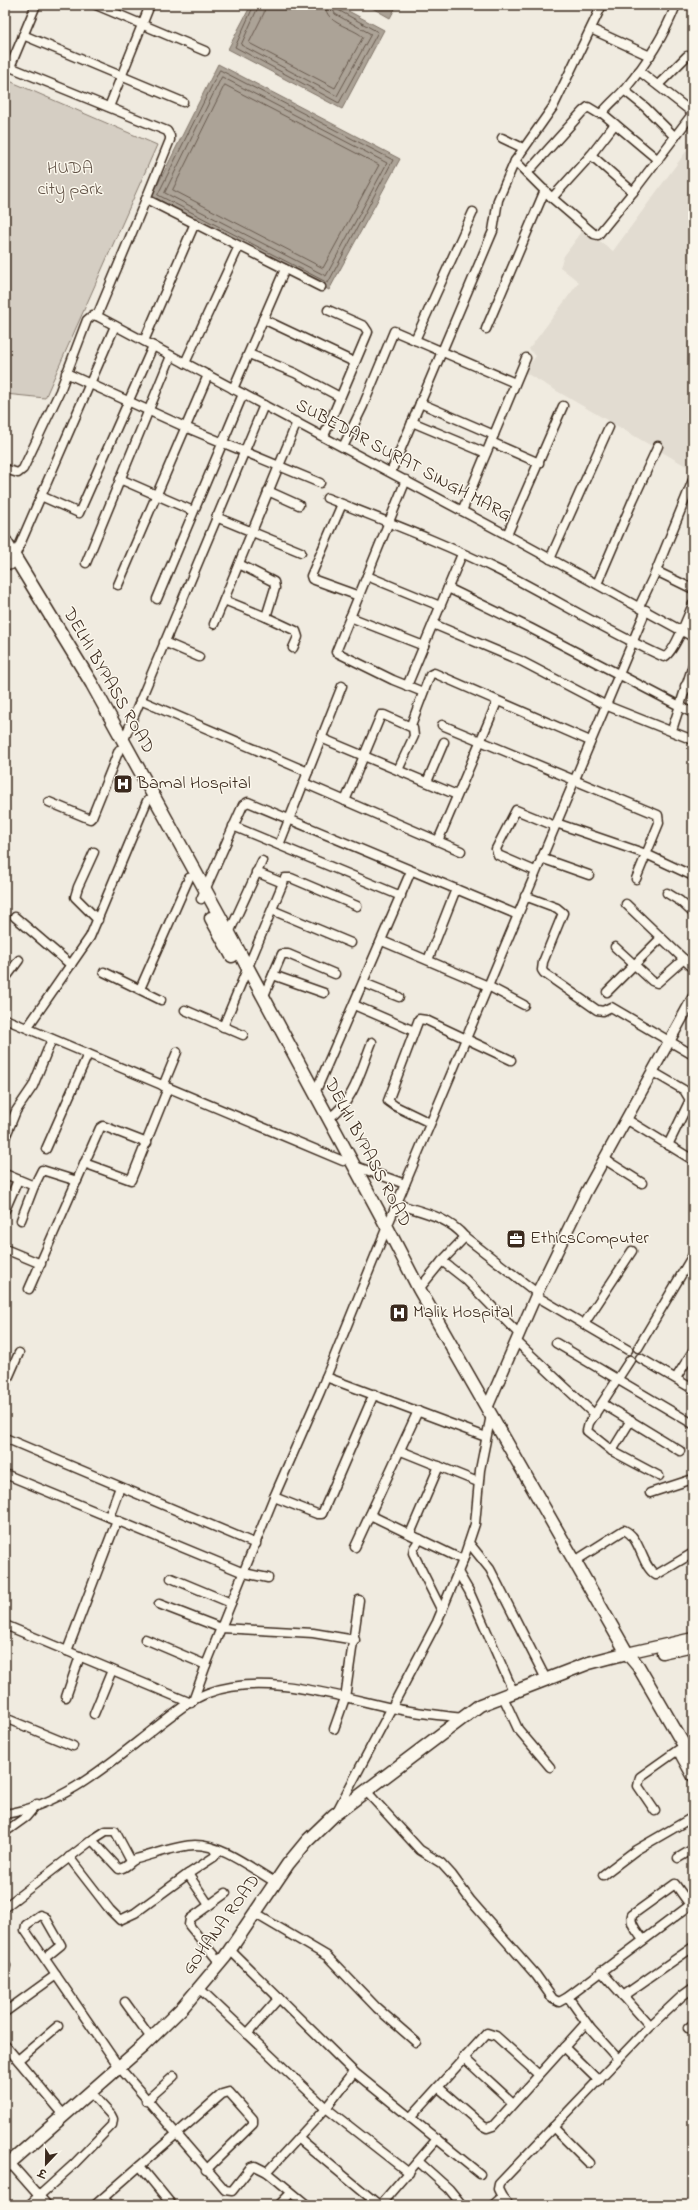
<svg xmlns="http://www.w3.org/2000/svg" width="698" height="2210" viewBox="0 0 698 2210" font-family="'Indie Flower','Playpen Sans Deva',sans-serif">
<rect width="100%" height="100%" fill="#f0ebe0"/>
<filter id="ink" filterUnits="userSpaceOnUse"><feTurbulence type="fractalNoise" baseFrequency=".025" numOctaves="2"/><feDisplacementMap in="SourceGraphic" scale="8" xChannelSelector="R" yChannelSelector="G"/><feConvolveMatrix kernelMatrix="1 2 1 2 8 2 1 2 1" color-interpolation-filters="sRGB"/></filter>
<g filter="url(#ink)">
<path fill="#e2dcd1" d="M 693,142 L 693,470 L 524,372 L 536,356 L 529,349 L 579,282 L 560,267 L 564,256 L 584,229 L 613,251 Z"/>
<path fill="#d5cec3" stroke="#887c70" d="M 5,79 L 157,145 L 45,398 L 5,394 Z"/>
<g fill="#aca397" stroke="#7f7367">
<path d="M 251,5 L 337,5 L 384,30 L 342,109 L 228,49 Z"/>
<path d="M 367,5 L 397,5 L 390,18 Z"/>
<path d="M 218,64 L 400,159 L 329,290 L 152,196 Z"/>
</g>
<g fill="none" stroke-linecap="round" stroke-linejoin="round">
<g stroke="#685a4e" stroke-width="1">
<path d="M 254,5 L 235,47 L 339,103 L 378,32 L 338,10 L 336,5"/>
<path d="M 259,5 L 241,45 L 337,96 L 371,34 L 335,14 L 331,5"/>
<path d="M 265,5 L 264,13 L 249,43 L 335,88 L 363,37 C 351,26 326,25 325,5"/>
<path d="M 220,70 L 393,160 L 328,283 L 158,195 Z"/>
<path d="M 222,77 L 387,163 L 326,276 L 165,193 Z"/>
<path d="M 225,85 L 379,165 L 323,268 L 173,190 Z"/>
</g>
<g stroke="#3b2a1e" stroke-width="11">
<g id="minor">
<path d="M 96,5 L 205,51"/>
<path d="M 591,29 L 650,56"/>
<path d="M 23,35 L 183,102"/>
<path d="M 5,65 L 167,131 L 170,136 L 170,140 L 146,199 L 321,287"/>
<path d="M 10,67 L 36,5"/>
<path d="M 639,71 L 693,113"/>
<path d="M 658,85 L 687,56"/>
<path d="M 624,90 L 645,107 L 675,137"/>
<path d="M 109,107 L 150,5"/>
<path d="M 502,138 L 523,148"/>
<path d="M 591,155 L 633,192"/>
<path d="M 658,160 L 602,113 C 609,104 618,97 625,89 C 647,63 664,36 676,5"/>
<path d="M 515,161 L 552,198 L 594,234 L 598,235 L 633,192 L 693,113"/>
<path d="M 527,173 L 583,111 L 588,107 L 598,113 L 602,113"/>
<path d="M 552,198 L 591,155 L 615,124"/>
<path d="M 97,316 L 507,535 L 693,637"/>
<path d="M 263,319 L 354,362"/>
<path d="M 486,329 L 545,190"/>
<path d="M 415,340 L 473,212"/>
<path d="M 144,341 L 195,223"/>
<path d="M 249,354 L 295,373 L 340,397"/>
<path d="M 185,363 L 239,246"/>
<path d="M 66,373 L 185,427 L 320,483"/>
<path d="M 233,389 L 285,269"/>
<path d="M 420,403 L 494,435"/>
<path d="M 412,422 L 486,453"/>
<path d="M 324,436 L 368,332 L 364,326 L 328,310"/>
<path d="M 491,442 L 539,463"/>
<path d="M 343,447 L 363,406 L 394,331 L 515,383"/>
<path d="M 5,469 L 18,473 L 23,469 L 60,391 L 87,320 L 93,315 L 97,316 L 146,199"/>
<path d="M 391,472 L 493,231 L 498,200 L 515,161 L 553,107 L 602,5"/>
<path d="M 120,479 L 193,511"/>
<path d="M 406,480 L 336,652 L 393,680 L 423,692"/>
<path d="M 268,491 L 299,505"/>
<path d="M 41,496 L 79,513 L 153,346"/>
<path d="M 327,498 C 385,521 444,543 500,571 C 555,599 608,632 664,657 C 673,655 689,614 693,604"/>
<path d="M 342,504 L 311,576 L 312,579 L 359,596"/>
<path d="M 462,511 L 526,358"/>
<path d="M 216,517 L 301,552"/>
<path d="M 507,535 L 563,406"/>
<path d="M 550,559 L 609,427"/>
<path d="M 86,563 L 171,356"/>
<path d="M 11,565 L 115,326"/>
<path d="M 656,571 L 693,589"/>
<path d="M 367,576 L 440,606"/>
<path d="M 597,584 L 633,500 L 658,446"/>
<path d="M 118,585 L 208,375"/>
<path d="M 448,588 L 530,628 L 693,713"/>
<path d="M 157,599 L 243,394"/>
<path d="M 224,600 L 266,617 L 275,588 L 274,582 L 239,564"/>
<path d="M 639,607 L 656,571 L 693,480"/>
<path d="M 266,617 L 296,631 L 298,637 L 293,648"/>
<path d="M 350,617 L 424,646"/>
<path d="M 214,624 L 297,422"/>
<path d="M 433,624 L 521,661 L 605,705 L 693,740"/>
<path d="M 164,642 L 199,657"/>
<path d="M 407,686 L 462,554"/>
<path d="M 685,686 L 693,690"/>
<path d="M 140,700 L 308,772"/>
<path d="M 411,725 L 430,675 L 434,673 L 590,741"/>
<path d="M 442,725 L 658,815 L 659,823 L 636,879"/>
<path d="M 672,730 L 693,665"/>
<path d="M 321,738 L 457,795"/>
<path d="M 123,742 L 264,405"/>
<path d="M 427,782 L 444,742"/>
<path d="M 304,783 L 461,851"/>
<path d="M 345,801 L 381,715 L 384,715 L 413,728 L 414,736 L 398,770"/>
<path d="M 49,802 L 85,817 L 90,819 L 92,817 L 119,750"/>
<path d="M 556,823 L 646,854 L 693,876"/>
<path d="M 233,826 L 401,896"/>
<path d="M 438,841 L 497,702"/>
<path d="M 279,845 L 342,686"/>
<path d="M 94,852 L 78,887 L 75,897 L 98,920"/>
<path d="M 541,858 L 589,875"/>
<path d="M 535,871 L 498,855 L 496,849 L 516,810 L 555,826"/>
<path d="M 256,872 L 283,883"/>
<path d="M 667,893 L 680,901 L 693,913"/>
<path d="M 525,896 L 557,908 L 563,913 L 543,962 L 542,970 L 544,973 L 597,1010 L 603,1011 L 611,1007 L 693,1055"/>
<path d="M 201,899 L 243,805 L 248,802 L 518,915"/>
<path d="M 626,904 L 693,968"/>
<path d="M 272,910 L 351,943"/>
<path d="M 15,917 L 71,965"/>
<path d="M 227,934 L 229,933 L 262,861"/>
<path d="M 382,941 L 488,986 L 524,1005"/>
<path d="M 615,947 L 652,981 L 657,983 L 684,959"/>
<path d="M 428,960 L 456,889"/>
<path d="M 104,972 L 161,1000"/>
<path d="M 273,975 L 324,993"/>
<path d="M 5,979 L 19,960"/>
<path d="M 364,983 L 399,997"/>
<path d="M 140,989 L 189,878"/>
<path d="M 607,992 L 661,938"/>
<path d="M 263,998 L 282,954 L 288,954 L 335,974"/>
<path d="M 354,1005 L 414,1031"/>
<path d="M 185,1010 L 243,1035"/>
<path d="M 5,1019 L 343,1161"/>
<path d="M 223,1027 L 285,878 L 291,878 L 357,906"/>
<path d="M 27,1028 L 90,937 L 147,801"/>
<path d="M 653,1072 L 684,1090 L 690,1100 L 668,1145"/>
<path d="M 163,1086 L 177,1052"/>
<path d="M 315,1093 L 411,871"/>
<path d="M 329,1118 C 354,1102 361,1069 372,1042"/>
<path d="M 626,1119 L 693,1160"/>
<path d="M 430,1123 L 395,1106 L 388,1101 L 419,1019 L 426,1020 L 511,1060"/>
<path d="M 5,1138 L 16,1111 L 33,1086 L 52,1039"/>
<path d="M 46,1149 L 88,1054"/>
<path d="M 604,1159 L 642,1183"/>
<path d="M 84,1163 L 131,1180 L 168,1088"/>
<path d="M 355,1166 L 405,1184"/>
<path d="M 5,1174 L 34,1186 L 42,1170 L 77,1181"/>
<path d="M 397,1204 C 422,1212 447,1216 465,1237 L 537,1293"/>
<path d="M 5,1210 L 18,1180"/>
<path d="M 21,1220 L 34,1186"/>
<path d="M 5,1249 L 41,1264"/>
<path d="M 442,1261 L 465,1279 L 519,1334"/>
<path d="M 29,1289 L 100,1128 L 103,1126 L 147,1143"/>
<path d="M 419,1289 L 442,1261 L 465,1237"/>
<path d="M 536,1296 L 628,1350"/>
<path d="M 584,1324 L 632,1251"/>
<path d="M 516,1341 L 595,1415"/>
<path d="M 556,1343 L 693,1424"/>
<path d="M 638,1348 L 693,1255"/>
<path d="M 640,1358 L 693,1389"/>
<path d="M 630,1360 L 589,1423 L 587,1431 L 612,1451 L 659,1476"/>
<path d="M 326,1377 L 486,1437"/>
<path d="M 676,1378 L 693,1351"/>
<path d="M 5,1385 L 19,1353"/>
<path d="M 603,1404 L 680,1451"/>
<path d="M 5,1438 L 256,1544"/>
<path d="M 401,1451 L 478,1482"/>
<path d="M 612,1451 L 631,1420"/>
<path d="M 5,1474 L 244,1573 L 268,1578"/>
<path d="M 650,1493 L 693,1479"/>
<path d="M 274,1497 L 317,1514 L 322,1514 L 374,1394"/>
<path d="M 370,1515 L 463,1560"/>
<path d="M 109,1517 L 120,1487"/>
<path d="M 410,1534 L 439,1466"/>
<path d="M 420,1539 L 414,1548 L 413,1553 L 442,1611"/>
<path d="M 469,1543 L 490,1569 L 546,1679"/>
<path d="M 355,1547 L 418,1411"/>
<path d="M 575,1561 L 624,1530 C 641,1537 641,1566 656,1575 L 693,1553"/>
<path d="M 458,1572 L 469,1591 L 513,1691"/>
<path d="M 171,1578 L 231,1603"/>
<path d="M 159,1604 L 221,1628 L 313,1633 L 355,1640"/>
<path d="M 5,1625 L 191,1703"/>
<path d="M 145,1639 L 206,1665"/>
<path d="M 67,1651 L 117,1520"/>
<path d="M 66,1697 L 80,1656"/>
<path d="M 193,1701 L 206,1665 L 274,1497 L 320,1392 L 384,1234 L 646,610"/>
<path d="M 505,1701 L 518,1729 L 550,1767"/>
<path d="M 94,1714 L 112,1670"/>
<path d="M 5,1718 L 73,1746"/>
<path d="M 334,1729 L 345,1698 L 359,1600"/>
<path d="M 366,1791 L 420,1850 L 441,1863 L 452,1875 L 471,1901 L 536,1975 L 553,1999 L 559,2002 L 568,1997 L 693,1903"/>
<path d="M 337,1811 L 437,1622 L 463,1560 L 475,1524 L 480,1470 L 491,1415"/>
<path d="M 655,1811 L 638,1786 L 640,1777 L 678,1750"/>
<path d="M 5,1814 C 64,1805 110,1763 155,1728 C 171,1716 189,1700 208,1693 C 263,1672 336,1696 392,1708 C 416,1713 440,1715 464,1718"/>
<path d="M 5,1832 L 26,1817 L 37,1804"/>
<path d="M 92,1840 L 119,1869 C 127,1868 129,1862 136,1859 C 153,1855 178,1845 195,1845 C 223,1845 252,1869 275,1882"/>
<path d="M 69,1857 L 110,1910 L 120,1920 L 135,1913 L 188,1874 L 214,1857 L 218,1851"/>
<path d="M 678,1858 L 693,1849"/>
<path d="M 188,1874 L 209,1905"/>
<path d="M 603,1875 L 636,1850 L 693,1817"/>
<path d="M 5,1907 L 92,1840 L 106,1831 L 115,1831 L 131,1861"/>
<path d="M 254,1913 L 327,1956 L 377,2008 L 416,2042"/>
<path d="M 643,1940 C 638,1932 629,1924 632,1915 L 675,1884 L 690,1905"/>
<path d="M 230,1950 L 354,2072 L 480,2174"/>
<path d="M 45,1958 L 61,1945 L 45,1917 L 40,1915 L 26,1925 L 25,1930 L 119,2067 L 225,2190 L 232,2191 L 251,2167 L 255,2166 L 267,2172 L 307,2205"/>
<path d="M 220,1963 L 189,1925 L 190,1919 L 226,1893"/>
<path d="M 5,1968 L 6,1966"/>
<path d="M 601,1971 L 650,2026"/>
<path d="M 199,1988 L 326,2108 L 409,2173"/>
<path d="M 623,1996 L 693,1947"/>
<path d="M 568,1997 L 591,2029 L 618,2059"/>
<path d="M 125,2002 L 151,2038"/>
<path d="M 5,2012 L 56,1975"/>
<path d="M 688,2028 L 693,2024"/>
<path d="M 247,2034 L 279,1998"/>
<path d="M 5,2045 L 64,2115"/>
<path d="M 564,2047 L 599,2081"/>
<path d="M 463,2057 L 513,2103"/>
<path d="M 18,2060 L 58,2026"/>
<path d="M 438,2087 L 483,2126 L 487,2128 L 493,2126 L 586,2023"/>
<path d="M 146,2101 L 174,2076"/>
<path d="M 410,2118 L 487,2033 L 496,2036 L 539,2075"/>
<path d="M 553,2127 L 589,2163"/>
<path d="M 298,2138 L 379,2205"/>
<path d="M 419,2162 L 449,2189 L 462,2205"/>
<path d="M 10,2163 L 47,2205"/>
<path d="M 140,2166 L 172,2205"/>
<path d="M 267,2172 L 326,2108 L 354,2072"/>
<path d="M 502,2197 L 509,2205"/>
<path d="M 103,2198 L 110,2205"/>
<path d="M 29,2205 L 73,2165 L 112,2125 L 113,2119 L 111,2115 L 90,2092"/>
<path d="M 95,2205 L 222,2094 L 229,2092 L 253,2119 L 253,2124 L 206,2170"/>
<path d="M 279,2205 L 291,2193"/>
<path d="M 380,2205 L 437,2139"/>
<path d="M 493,2205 L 502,2197 L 498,2189 L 499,2184 L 650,2026 L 682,1996 L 693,1988"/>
</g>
</g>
<g stroke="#3b2a1e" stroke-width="13">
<g id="tertiary">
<path d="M 487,1408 L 537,1293 L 586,1192 L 693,998"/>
<path d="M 627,1653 L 693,1638"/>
<path d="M 662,1653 L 693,1646"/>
</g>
</g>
<g stroke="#3b2a1e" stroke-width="15">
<g id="secondary">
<path d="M 5,541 L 92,684 L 229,933 L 387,1227 L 419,1289 L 627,1653 L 638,1666 L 693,1761"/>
<path d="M 211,918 L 232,956"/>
<path d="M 682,1755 L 693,1775"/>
<path d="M 5,2167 L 143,2046 L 183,2007 L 225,1957 L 288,1864 L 307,1841 L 334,1815 L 480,1705 L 589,1663 L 627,1653"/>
</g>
</g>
<use href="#minor" stroke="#fbf7ec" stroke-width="8"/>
<use href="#tertiary" stroke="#fbf7ec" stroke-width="10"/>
<use href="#secondary" stroke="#fbf7ec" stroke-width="12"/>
</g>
</g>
<defs>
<g id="hospital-square" transform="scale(1)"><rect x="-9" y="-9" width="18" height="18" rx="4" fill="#3b2a1e" stroke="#fbf7ec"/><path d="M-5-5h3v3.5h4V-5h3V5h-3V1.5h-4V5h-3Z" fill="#fff"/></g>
<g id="office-square" transform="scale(1)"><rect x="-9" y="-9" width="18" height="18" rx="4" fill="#3b2a1e" stroke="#fbf7ec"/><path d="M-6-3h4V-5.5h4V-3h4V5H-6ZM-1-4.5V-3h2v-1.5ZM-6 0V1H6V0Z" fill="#fff"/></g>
</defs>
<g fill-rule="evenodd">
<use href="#hospital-square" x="123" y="784"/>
<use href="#office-square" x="516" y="1239"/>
<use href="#hospital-square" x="399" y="1313"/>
</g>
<g text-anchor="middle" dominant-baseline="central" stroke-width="3" stroke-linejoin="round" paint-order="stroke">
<g font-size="18" fill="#625347" stroke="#fbf7ec">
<text x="70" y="169">HUDA<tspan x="70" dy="21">city park</tspan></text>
</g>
<g font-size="18" fill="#3b2a1e" stroke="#fbf7ec">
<text transform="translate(403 461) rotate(28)">SUBEDAR SURAT SINGH MARG</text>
<text transform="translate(108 681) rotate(60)">DELHI BYPASS ROAD</text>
<text transform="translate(367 1153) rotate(62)">DELHI BYPASS ROAD</text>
<text transform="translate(222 1925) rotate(-54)">GOHANA ROAD</text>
</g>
<g font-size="18" fill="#3b2a1e" stroke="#fbf7ec" text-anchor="start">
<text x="137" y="784">Bamal Hospital</text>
<text x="530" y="1239">EthicsComputer</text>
<text x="413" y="1313">Malik Hospital</text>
</g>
</g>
<rect width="698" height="2210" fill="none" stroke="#fbf7ec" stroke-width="20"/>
<rect x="10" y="10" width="678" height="2190" fill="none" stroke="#3b2a1e" stroke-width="1.5" filter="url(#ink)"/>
<g transform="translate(46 2164) rotate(202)" stroke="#fbf7ec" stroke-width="3" paint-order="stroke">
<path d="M0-3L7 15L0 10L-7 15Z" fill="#3b2a1e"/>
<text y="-6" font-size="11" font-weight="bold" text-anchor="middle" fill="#3b2a1e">उ</text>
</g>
</svg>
